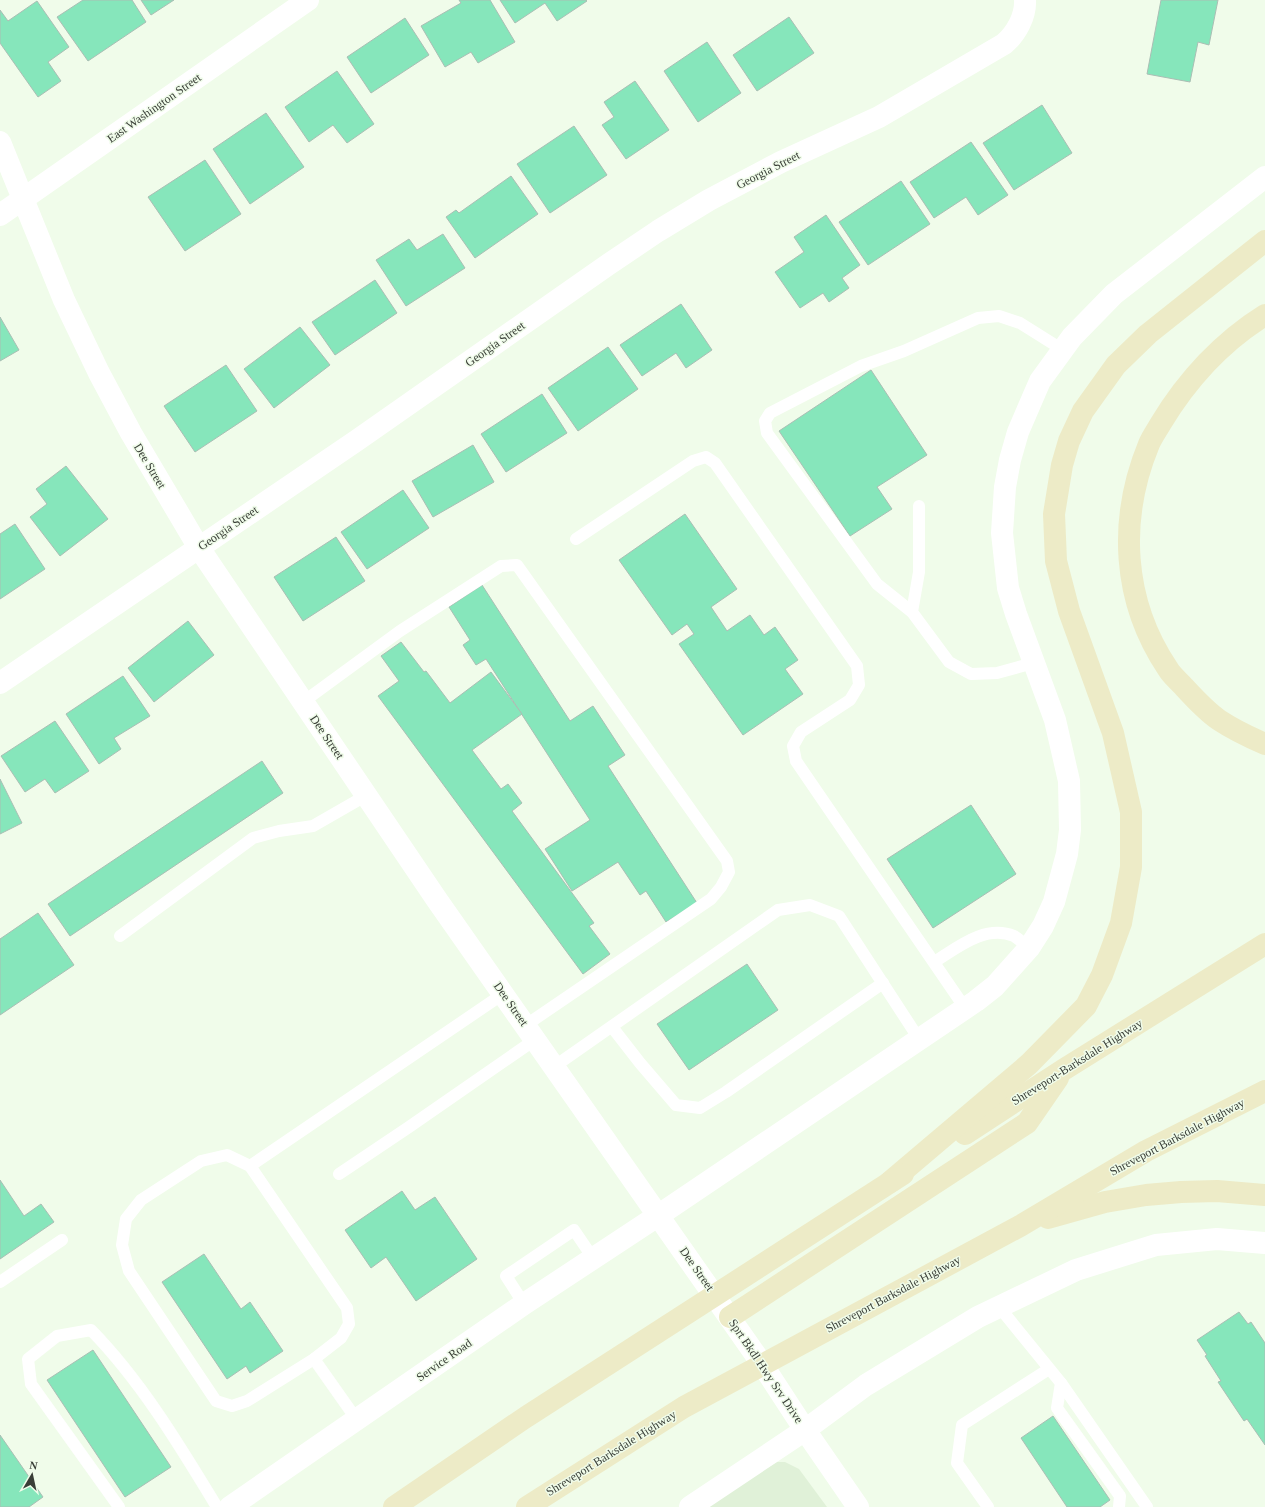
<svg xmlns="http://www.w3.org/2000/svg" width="1265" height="1507" viewBox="0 0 1265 1507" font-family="'Times New Roman',serif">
<rect width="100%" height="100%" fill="#f0fcea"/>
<path fill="#e0f1d8" d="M 777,1462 L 785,1462 L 799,1469 L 827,1507 L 701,1507 Z"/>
<g fill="#86e6bb" stroke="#aabeb4">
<path d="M 83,0 L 132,0 L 146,22 L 88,61 L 57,17 Z"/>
<path d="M 141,0 L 174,0 L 151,15 Z"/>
<path d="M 459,0 L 490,0 L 515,42 L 478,63 L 471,52 L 445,67 L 421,26 L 461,3 Z"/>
<path d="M 500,0 L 586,0 L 587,1 L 557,21 L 545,3 L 515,23 Z"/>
<path d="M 1161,0 L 1218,0 L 1209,45 L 1198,42 L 1190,82 L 1147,74 Z"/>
<path d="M 37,1 L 69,47 L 48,62 L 61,81 L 38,97 L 0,43 L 0,10 L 8,21 Z"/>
<path d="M 789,17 L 814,53 L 757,91 L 733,55 Z"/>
<path d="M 405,18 L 429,55 L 371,93 L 347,57 Z"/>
<path d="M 707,42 L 741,93 L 698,122 L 664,71 Z"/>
<path d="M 337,71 L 374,124 L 347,143 L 333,125 L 309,142 L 285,107 Z"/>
<path d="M 635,81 L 669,130 L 626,159 L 602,125 L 614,117 L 604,102 Z"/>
<path d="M 1042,105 L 1072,153 L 1014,190 L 983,143 Z"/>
<path d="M 266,113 L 304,167 L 250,204 L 213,149 Z"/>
<path d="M 574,126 L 607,175 L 550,213 L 517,164 Z"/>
<path d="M 971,142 L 1008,195 L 978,215 L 966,197 L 934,218 L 910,182 Z"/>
<path d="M 205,160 L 241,214 L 185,251 L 148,197 Z"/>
<path d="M 511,176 L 538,214 L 475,258 L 446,217 L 456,210 L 459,213 Z"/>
<path d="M 901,181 L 930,224 L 868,265 L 839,222 Z"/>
<path d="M 826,215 L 860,265 L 842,278 L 849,288 L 829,302 L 823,293 L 800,308 L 775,272 L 804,252 L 794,237 Z"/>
<path d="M 443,234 L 465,268 L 406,306 L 376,260 L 409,239 L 417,250 Z"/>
<path d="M 375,280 L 397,313 L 335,355 L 312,322 Z"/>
<path d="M 681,304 L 712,350 L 686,368 L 676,353 L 642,376 L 620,345 Z"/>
<path d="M 0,317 L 19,350 L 0,361 Z"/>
<path d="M 300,327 L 330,365 L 274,408 L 244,369 Z"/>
<path d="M 608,347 L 638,389 L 578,431 L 548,388 Z"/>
<path d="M 226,365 L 257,411 L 195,452 L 164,406 Z"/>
<path d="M 871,370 L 927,455 L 877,487 L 892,509 L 850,536 L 779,431 Z"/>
<path d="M 542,394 L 567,433 L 506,472 L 481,434 Z"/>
<path d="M 473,445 L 494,482 L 433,517 L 412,481 Z"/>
<path d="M 66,466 L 108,519 L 60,556 L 30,517 L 47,504 L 36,489 Z"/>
<path d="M 403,490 L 429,528 L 367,569 L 341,532 Z"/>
<path d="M 685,514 L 737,589 L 711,607 L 727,631 L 750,615 L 764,635 L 775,627 L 798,660 L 785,669 L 803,694 L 743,735 L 679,644 L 694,634 L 687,624 L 672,635 L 619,560 Z"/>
<path d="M 15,524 L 45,569 L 0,599 L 0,534 Z"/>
<path d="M 336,537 L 365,581 L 303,621 L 274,577 Z"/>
<path d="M 482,585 L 570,721 L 593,706 L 625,755 L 608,766 L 697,903 L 666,922 L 646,891 L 640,895 L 618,862 L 572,891 L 545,849 L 590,820 L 486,659 L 476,665 L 463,645 L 470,640 L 449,607 Z"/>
<path d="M 188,621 L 214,655 L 154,702 L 128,668 Z"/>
<path d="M 401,642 L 424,672 L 426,671 L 450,703 L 491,672 L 522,714 L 472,750 L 501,789 L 508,784 L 522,803 L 512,811 L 594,923 L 589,926 L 610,954 L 583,974 L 378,696 L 399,681 L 381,656 Z"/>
<path d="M 123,676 L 150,716 L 114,738 L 121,749 L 99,764 L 66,714 Z"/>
<path d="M 55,721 L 89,771 L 55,793 L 45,779 L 25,792 L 1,756 Z"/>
<path d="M 262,761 L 283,793 L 70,936 L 48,904 Z"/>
<path d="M 0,779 L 22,823 L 0,834 Z"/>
<path d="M 971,805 L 1016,874 L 933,928 L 887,859 Z"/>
<path d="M 38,913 L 74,965 L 0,1015 L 0,939 Z"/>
<path d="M 747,964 L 778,1010 L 689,1070 L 657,1024 Z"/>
<path d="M 0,1180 L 24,1216 L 41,1204 L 54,1222 L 0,1259 Z"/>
<path d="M 402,1191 L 415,1210 L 435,1197 L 477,1259 L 416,1301 L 386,1257 L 371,1268 L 345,1230 Z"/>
<path d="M 204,1254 L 241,1309 L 250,1302 L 283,1351 L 250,1373 L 246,1366 L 227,1379 L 162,1282 Z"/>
<path d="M 1239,1312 L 1248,1324 L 1251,1322 L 1265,1343 L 1265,1445 L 1247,1419 L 1244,1421 L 1218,1382 L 1221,1381 L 1205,1356 L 1207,1355 L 1197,1340 Z"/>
<path d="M 93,1350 L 171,1467 L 125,1497 L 47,1380 Z"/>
<path d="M 1053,1416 L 1110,1500 L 1100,1507 L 1067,1507 L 1021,1438 Z"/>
<path d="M 0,1435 L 43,1497 L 29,1507 L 0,1507 Z"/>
</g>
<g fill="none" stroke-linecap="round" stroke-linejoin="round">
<g stroke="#fff" stroke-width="12">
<path d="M 919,506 L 919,572 L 912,612 L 949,662 L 971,674 L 997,673 L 1033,663"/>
<path d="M 576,539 L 693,461 L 706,457 L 715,463 L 857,666 L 859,685 L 850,700 L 801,732 L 793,746 L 796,761 L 965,1008"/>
<path d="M 912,612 L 877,584 L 767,433 L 765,421 L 770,413 L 861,366 L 904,351 L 978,318 L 999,316 L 1020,323 L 1063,350"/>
<path d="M 303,702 L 400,631 L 501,566 L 517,565 L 727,861 L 729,872 L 721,887 L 711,899 L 526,1025"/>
<path d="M 120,936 L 253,838 L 279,831 L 313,826 L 367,795"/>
<path d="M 934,962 C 957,948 985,924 1014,936 C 1019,939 1024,944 1029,948"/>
<path d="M 612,1027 L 640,1063 L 676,1105 L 700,1108 L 726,1092 L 883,983"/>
<path d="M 555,1066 L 778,910 L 810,905 L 839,916 L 919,1039"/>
<path d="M 227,1155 L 250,1166 L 347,1308 L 349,1324 L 341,1338 L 314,1359 L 247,1401 L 232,1406 L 216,1401 L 129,1271 L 122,1245 L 126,1219 L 141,1200 L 201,1161 Z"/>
<path d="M 250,1166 L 503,994"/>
<path d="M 339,1174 L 409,1127 L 536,1039"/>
<path d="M 0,1282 L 62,1240"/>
<path d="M 524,1304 L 506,1276 L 574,1230 L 593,1258"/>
<path d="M 1000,1308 L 1061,1383 L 1147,1507"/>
<path d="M 314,1359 L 357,1420"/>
<path d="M 1061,1383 L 1057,1408 L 1120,1496 L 1119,1507"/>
<path d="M 119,1507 L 31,1384 L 28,1359 L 57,1336 L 91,1330 C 141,1381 180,1446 217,1507"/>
<path d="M 988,1507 L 957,1463 L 962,1425 L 1049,1369"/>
</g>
<g stroke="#fff" stroke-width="22">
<path d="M 0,142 L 23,199 L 308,0"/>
<path d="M 0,683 L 356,441 L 609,264 L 658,231 L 709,200 L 781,162 L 879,117 L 1004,44 C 1016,34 1026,16 1025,0"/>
<path d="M 762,1364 L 805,1430 L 858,1507"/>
<path d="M 230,1507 L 524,1304 L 659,1215 L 976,1001 L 995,986 L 1029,948 L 1043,926 L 1054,902 L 1067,854 L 1070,830 L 1069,781 L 1055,720 L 1016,614 L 1008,588 L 1002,533 L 1005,487 L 1010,460 L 1018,432 L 1040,381 L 1072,337 L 1114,294 L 1265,177"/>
<path d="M 690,1507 L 805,1430 L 866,1385 L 978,1317 L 1076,1270 L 1156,1245 L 1217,1239 L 1265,1243"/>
</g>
<path stroke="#fff" stroke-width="22" d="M 0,215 L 23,199 L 64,300 L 99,373 L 131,433 L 199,548 L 437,900 L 762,1364"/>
<g stroke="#edebc7" stroke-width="22">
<path d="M 1265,315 C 1223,341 1187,380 1161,423 C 1157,430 1152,437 1149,444 C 1118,519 1122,601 1168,669 C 1172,676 1179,681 1184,687 C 1195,699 1206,711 1219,720 C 1234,730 1249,737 1265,744"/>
<path d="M 965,1134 L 1063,1070 L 1265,944"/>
<path d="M 890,1182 L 1029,1064 L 1086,1006 L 1102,975 L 1121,923 L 1131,867 L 1131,812 L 1113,733 L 1069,611 L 1056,561 L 1054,514 L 1062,465 L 1069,441 L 1083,411 L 1116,365 L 1148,334 L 1265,241"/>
<path d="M 1048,1218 L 1105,1202 L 1146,1195 L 1181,1192 L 1217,1191 L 1265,1195"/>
<path d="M 730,1317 L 1027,1123 L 1058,1078"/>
<path d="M 394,1507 L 526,1417 L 903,1174"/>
<path d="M 527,1507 L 684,1407 L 1020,1226 L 1146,1151 L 1265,1091"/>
</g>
</g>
<g text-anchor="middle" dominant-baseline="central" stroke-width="3" stroke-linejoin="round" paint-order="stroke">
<g font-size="12" fill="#393e37" stroke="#f0fcea">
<text transform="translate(154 108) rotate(-35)">East Washington Street</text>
<text transform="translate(768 170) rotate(-27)">Georgia Street</text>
<text transform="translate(495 344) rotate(-35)">Georgia Street</text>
<text transform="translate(150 466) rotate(59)">Dee Street</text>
<text transform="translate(228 528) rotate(-34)">Georgia Street</text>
<text transform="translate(327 737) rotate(56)">Dee Street</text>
<text transform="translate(511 1004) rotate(55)">Dee Street</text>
<text transform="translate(1077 1062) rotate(-32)">Shreveport-Barksdale Highway</text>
<text transform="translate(1177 1137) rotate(-28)">Shreveport Barksdale Highway</text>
<text transform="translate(697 1269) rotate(55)">Dee Street</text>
<text transform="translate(893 1294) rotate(-28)">Shreveport Barksdale Highway</text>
<text transform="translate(444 1360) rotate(-35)">Service Road</text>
<text transform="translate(766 1371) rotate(56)">Sprt Bkdl Hwy Srv Drive</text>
<text transform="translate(611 1453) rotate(-32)">Shreveport Barksdale Highway</text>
</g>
</g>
<g transform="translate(32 1475) rotate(9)" stroke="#f0fcea" stroke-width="3" paint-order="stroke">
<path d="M0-3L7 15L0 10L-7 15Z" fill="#393e37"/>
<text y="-6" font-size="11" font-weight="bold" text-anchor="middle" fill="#393e37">N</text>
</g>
</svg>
